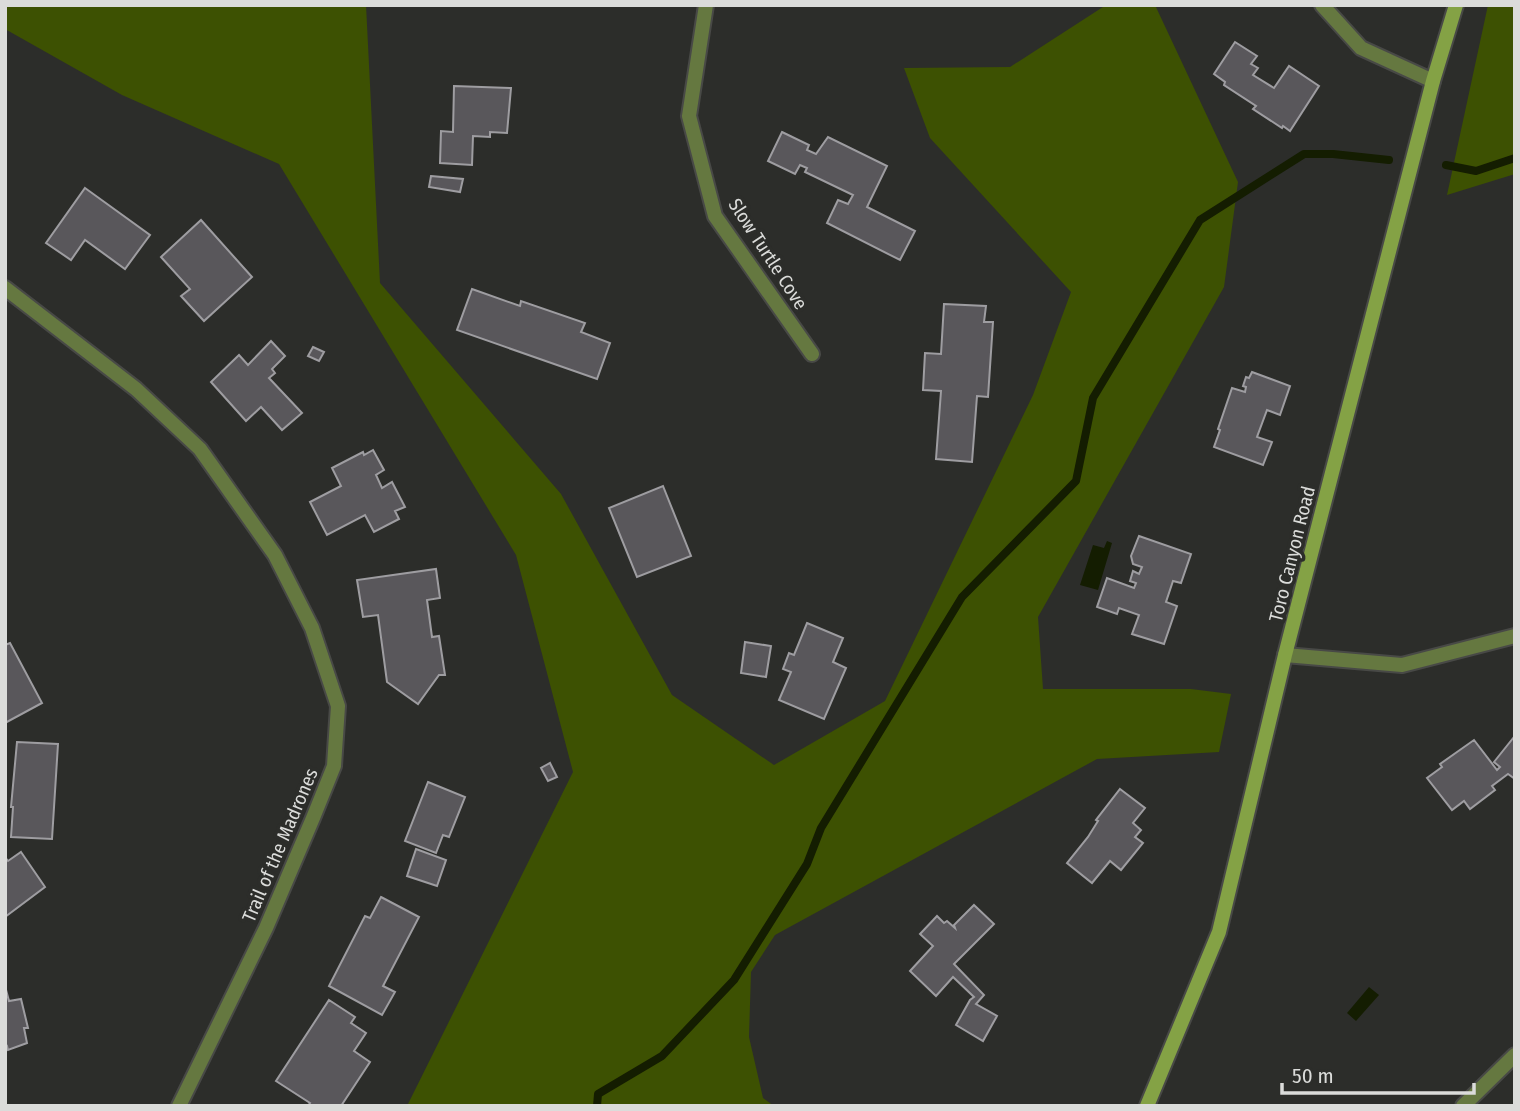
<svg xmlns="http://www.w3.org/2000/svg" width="1520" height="1111" viewBox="0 0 1520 1111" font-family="'Fira Sans Condensed',sans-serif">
<rect width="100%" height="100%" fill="#2c2d2a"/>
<g fill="#3d5102">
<path d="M 5,5 L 366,5 L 380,283 L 561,494 L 672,695 L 774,765 L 885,701 L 1033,395 L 1071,292 L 930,138 L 904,68 L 1010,67 L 1106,5 L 1155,5 L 1238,182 L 1224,287 L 1038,617 L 1043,689 L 1191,689 L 1231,694 L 1219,752 L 1097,759 L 775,935 L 751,972 L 749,1037 L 763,1098 L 774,1106 L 407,1106 L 573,772 L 516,555 L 279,164 L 122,95 L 5,29 Z"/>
<path d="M 1488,5 L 1515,5 L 1515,174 L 1447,195 Z"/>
</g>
<g fill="#141d01">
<path d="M 1107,541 L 1112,543 L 1098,590 L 1080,585 L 1093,545 L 1104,548 Z"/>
<path d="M 1369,987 L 1379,995 L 1356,1021 L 1347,1013 Z"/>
</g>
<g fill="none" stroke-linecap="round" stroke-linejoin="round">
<g stroke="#141d01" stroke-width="8">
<path d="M 1446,165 L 1476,171 L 1515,158"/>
<path d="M 597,1106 L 598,1094 L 662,1056 L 734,980 L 807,864 L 821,828 L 962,597 L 1076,481 L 1093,398 L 1200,220 L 1304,154 L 1333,154 L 1389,160"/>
</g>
</g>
<g fill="#59575b" stroke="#9e9da1" stroke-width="2">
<path d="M 1235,42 L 1257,56 L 1251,64 L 1258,68 L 1253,75 L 1274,88 L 1289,66 L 1319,86 L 1290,131 L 1283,126 L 1282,128 L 1253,109 L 1256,106 L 1224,85 L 1225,82 L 1214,74 Z"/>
<path d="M 454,86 L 511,88 L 507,133 L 490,132 L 490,137 L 473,136 L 472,165 L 440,163 L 441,131 L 453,132 Z"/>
<path d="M 782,132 L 809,145 L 807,150 L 816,154 L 828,137 L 887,166 L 867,207 L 915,231 L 900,260 L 827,223 L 838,200 L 848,204 L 853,195 L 805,172 L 807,168 L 800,165 L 795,174 L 768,161 Z"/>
<path d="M 431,176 L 463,179 L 460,192 L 429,187 Z"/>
<path d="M 85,188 L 150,235 L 125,269 L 85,240 L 71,260 L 46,243 Z"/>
<path d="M 201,220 L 252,277 L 204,321 L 181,296 L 190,289 L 161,257 Z"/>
<path d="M 472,289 L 520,306 L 521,301 L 585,323 L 581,332 L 610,343 L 597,379 L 457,330 Z"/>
<path d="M 944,304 L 986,306 L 984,322 L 993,322 L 988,397 L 977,396 L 972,462 L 936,459 L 941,391 L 923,390 L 925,353 L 941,354 Z"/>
<path d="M 271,341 L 285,356 L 272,369 L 275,373 L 269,378 L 302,413 L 282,430 L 261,407 L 246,421 L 211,382 L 239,355 L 248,365 Z"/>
<path d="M 313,347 L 324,352 L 319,361 L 308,356 Z"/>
<path d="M 1252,372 L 1290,386 L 1280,415 L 1267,410 L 1257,437 L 1272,442 L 1263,465 L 1214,447 L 1220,430 L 1218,429 L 1232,388 L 1245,392 L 1246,387 L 1243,386 L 1246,377 L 1249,378 Z"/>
<path d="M 373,450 L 384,470 L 376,475 L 382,488 L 392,482 L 405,507 L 395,511 L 399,519 L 374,532 L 365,515 L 327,535 L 310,502 L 341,486 L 332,468 L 363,452 L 364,455 Z"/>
<path d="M 663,486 L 691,556 L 637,577 L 609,508 Z"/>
<path d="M 1139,536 L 1191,554 L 1181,583 L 1173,581 L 1166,602 L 1177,606 L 1164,644 L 1132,634 L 1139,615 L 1119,608 L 1117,614 L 1097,607 L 1107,578 L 1134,588 L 1136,583 L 1130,581 L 1133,571 L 1139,574 L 1142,567 L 1133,564 L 1131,556 Z"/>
<path d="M 436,569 L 440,598 L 427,600 L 432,637 L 439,636 L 445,675 L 439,675 L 418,704 L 387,682 L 378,615 L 363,617 L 357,580 Z"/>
<path d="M 807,623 L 843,638 L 833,662 L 846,668 L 824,719 L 779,700 L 791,672 L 783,669 L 789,653 L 794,655 Z"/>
<path d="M 745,642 L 771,646 L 766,677 L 741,673 Z"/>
<path d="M 10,643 L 42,703 L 5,723 L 5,645 Z"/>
<path d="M 1514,737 L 1515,779 L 1508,774 L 1492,786 L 1495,790 L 1470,809 L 1464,801 L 1452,810 L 1427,778 L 1442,767 L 1440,764 L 1474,740 L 1497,770 L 1500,767 L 1494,762 Z"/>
<path d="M 17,742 L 58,744 L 52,839 L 11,837 L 13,807 L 11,807 Z"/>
<path d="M 550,763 L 557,777 L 548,781 L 541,768 Z"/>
<path d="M 428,782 L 465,797 L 449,837 L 443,835 L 436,853 L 405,841 Z"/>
<path d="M 1120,789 L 1145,808 L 1133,823 L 1141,830 L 1135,837 L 1143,843 L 1121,870 L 1110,861 L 1092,883 L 1067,863 L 1088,837 L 1098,821 L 1096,820 Z"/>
<path d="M 416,849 L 446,860 L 437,886 L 407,876 Z"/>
<path d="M 21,852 L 45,887 L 5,917 L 5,857 L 8,861 Z"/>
<path d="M 381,897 L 419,917 L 383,986 L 395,992 L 382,1015 L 329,986 L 365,916 L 370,918 Z"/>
<path d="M 974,905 L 994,924 L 954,964 L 984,995 L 976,1004 L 997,1016 L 983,1041 L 956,1025 L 970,1000 L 974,997 L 953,977 L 936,996 L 910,971 L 933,946 L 920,934 L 937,916 L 944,923 L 947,921 L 955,928 L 954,925 Z"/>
<path d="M 5,986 L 9,1001 L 21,999 L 28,1028 L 24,1028 L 27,1043 L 8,1050 L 7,1046 L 5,1047 Z"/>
<path d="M 329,1000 L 355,1017 L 351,1023 L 366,1033 L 354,1051 L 370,1062 L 341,1106 L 308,1106 L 310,1103 L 276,1081 Z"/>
</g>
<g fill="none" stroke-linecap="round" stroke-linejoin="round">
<g stroke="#484946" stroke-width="18">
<g id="street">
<path d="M 706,5 L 689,116 L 715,216 L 812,354"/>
<path d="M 1322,5 L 1361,48 L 1433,81"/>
<path d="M 5,288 L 136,389 L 200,449 L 275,555 L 312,628 L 338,706 L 334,766 L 313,818 L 266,928 L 179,1106"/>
<path d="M 1285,655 L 1402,665 L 1515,636"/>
<path d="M 1463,1106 L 1515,1055"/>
</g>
</g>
<g stroke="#484946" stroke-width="18">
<path id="secondary" d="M 1147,1106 L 1219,932 L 1285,655 L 1433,81 L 1456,5"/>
</g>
<use href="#street" stroke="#657840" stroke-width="14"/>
<use href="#secondary" stroke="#84a245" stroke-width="14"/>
</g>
<g text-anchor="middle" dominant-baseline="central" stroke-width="7" stroke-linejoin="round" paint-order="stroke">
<g font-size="19" fill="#dbdcda" stroke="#2c2d2a">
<text transform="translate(768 254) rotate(57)">Slow Turtle Cove</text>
<text transform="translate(1292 554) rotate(-76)">Toro Canyon Road</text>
<text transform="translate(280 845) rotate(-67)">Trail of the Madrones</text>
</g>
</g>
<rect width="1520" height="1111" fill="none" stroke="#dbdcda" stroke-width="14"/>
<path d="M1282 1083v10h192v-10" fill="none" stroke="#dbdcda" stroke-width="3.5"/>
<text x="1292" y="1083" font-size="21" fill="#dbdcda" stroke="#2c2d2a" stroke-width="5" paint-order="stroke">50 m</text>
</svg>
